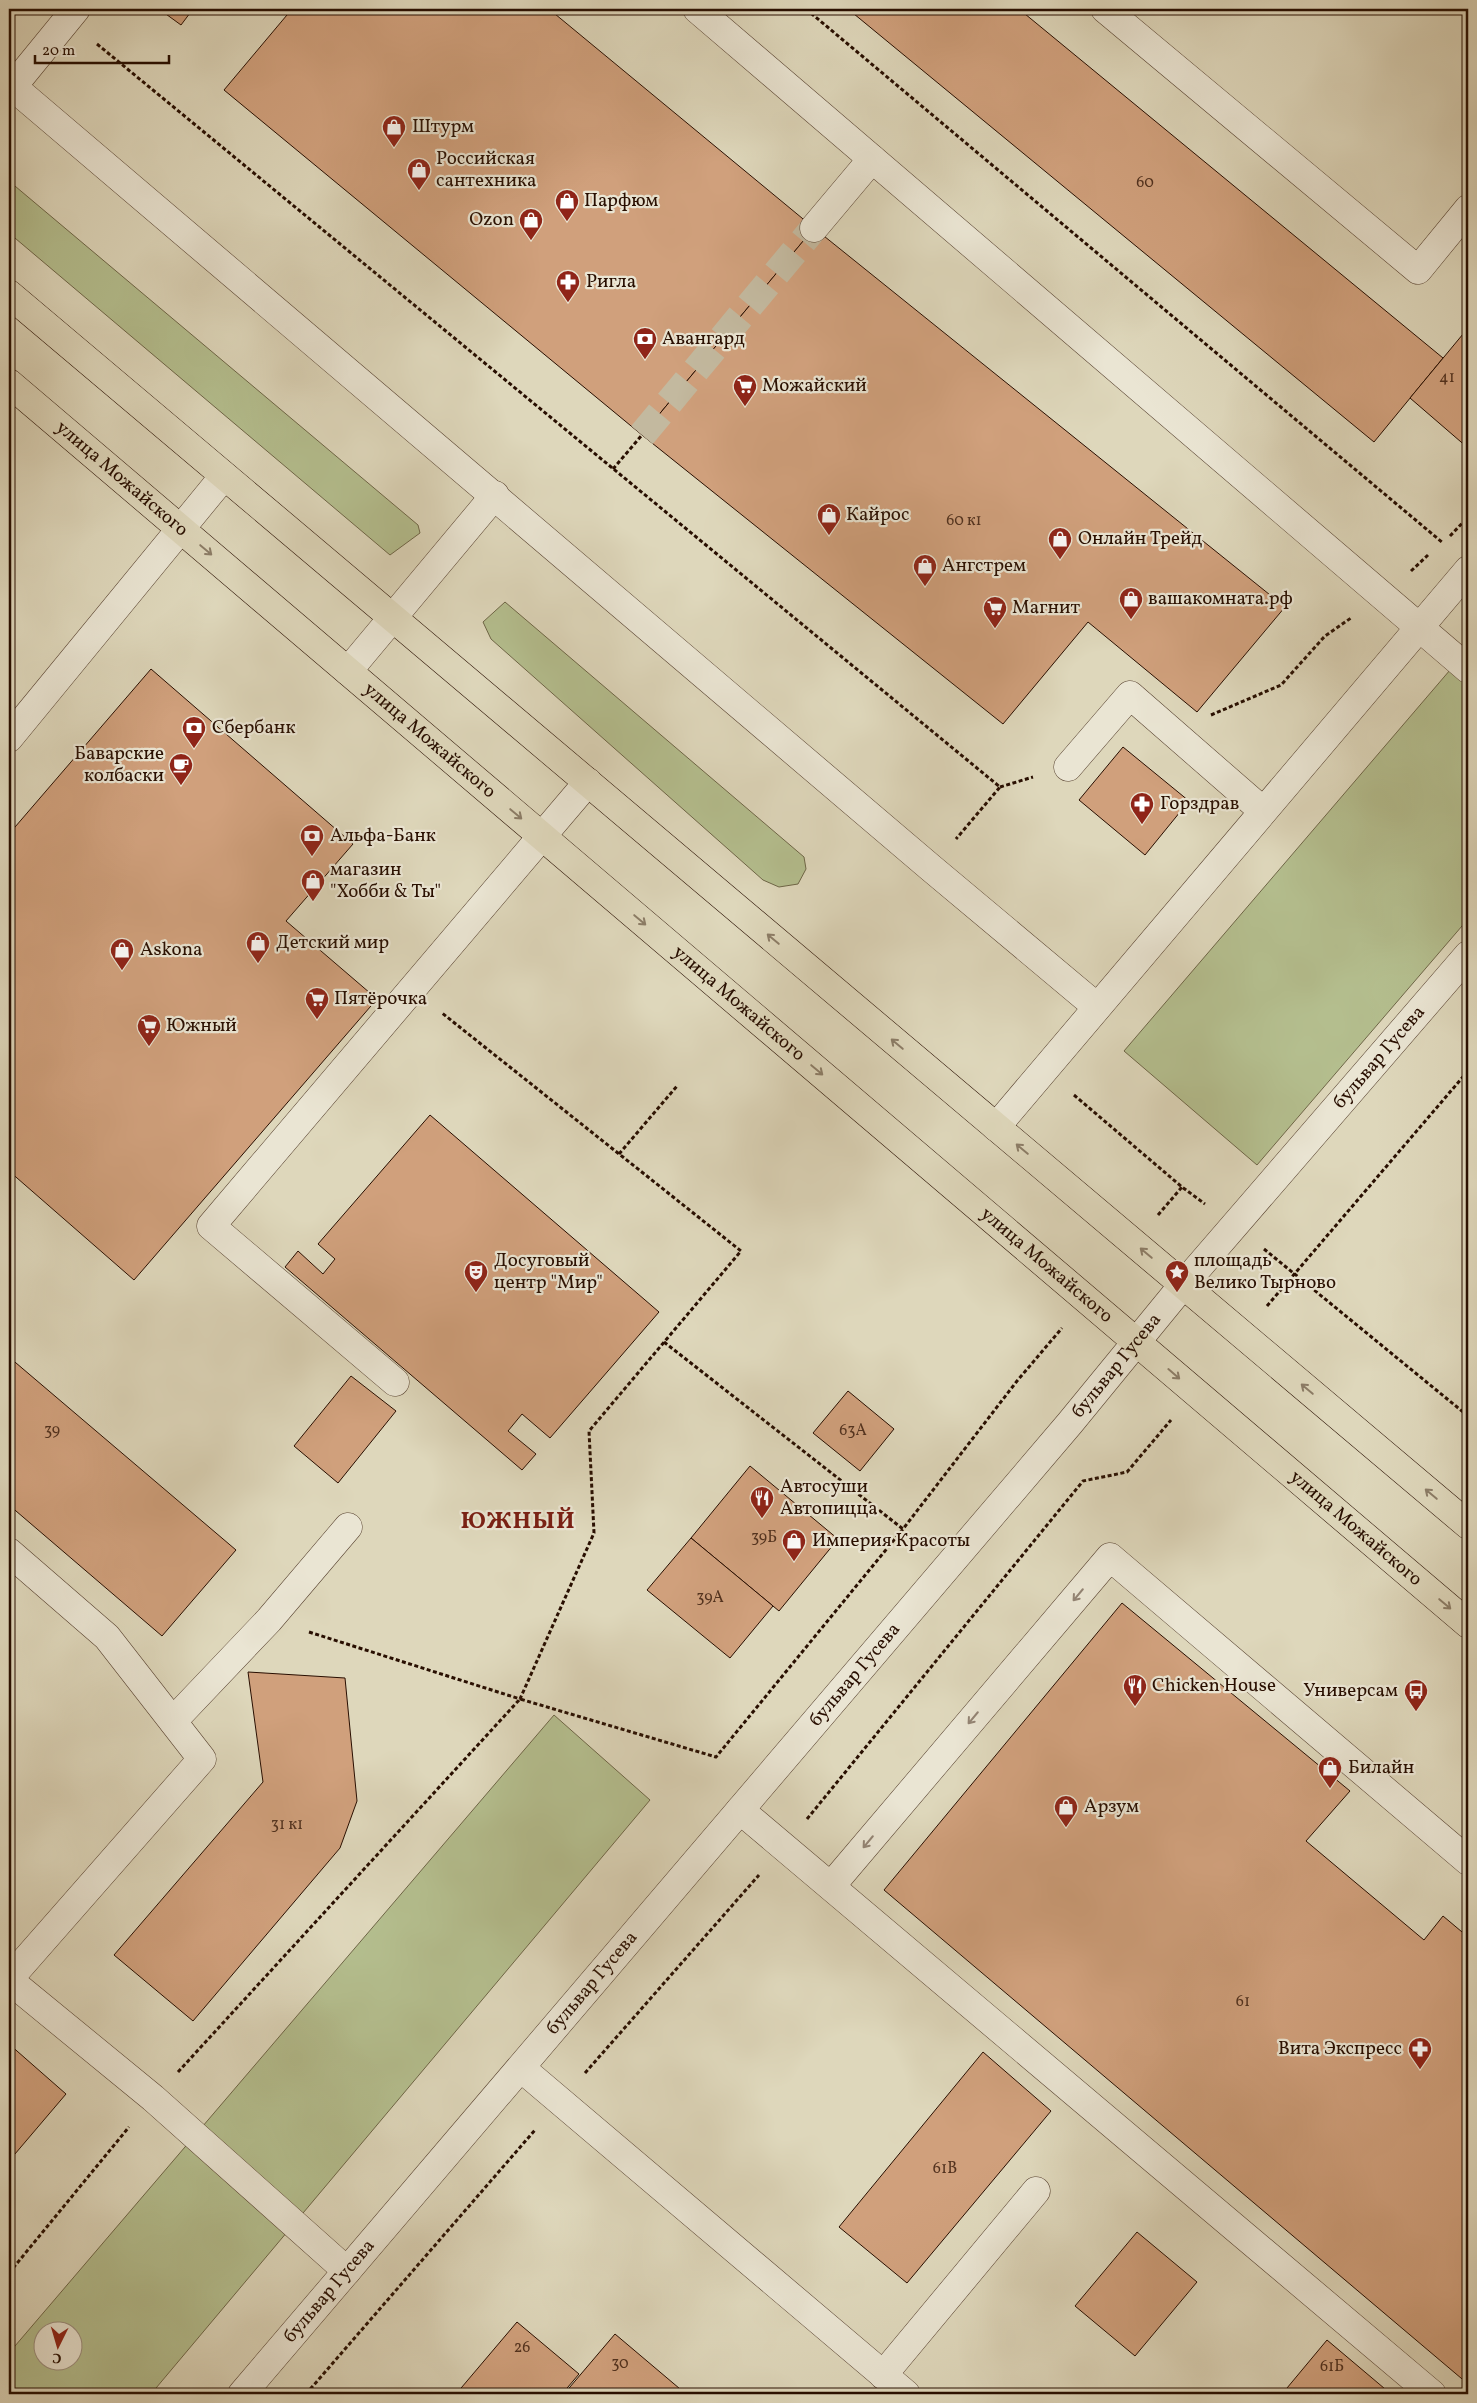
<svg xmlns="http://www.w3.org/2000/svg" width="1477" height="2403" viewBox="0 0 1477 2403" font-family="Vollkorn,serif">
<rect width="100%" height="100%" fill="#ded7bb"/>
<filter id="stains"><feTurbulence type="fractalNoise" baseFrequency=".004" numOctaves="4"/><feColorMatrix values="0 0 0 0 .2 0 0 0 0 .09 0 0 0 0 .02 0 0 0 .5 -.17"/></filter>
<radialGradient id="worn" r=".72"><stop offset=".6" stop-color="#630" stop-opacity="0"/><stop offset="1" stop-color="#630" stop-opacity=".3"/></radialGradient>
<g fill="#b4be8e" stroke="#6e6647" fill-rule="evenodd">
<path d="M 9,181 L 418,525 L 420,533 L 390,555 L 9,233 Z"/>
<path d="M 505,602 L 804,857 L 806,869 L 798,884 L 779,887 L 763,880 L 491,639 L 483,622 Z"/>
<path d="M 1468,649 L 1468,919 L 1257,1165 L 1124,1051 Z"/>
<path d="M 554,1715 L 650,1800 L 151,2394 L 9,2394 L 9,2353 ZM 42,2330 L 72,2330 L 72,2360 L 42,2360 Z"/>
</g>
<g fill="#d0a07c" stroke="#280e00">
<path d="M 159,9 L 193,9 L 181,25 Z"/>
<path d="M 292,9 L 549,9 L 814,228 L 642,435 L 224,90 Z"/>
<path d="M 848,9 L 1019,9 L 1443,358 L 1374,442 Z"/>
<path d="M 814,228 L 1285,607 L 1197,712 L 1088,622 L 1003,724 L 642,435 Z"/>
<path d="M 1468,328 L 1468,448 L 1410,398 Z"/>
<path d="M 151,669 L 353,844 L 286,921 L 377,999 L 134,1280 L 9,1171 L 9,834 Z"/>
<path d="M 1123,747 L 1189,801 L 1145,855 L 1079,800 Z"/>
<path d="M 430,1115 L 659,1312 L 550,1438 L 522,1414 L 508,1431 L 536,1454 L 522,1470 L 285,1267 L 298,1251 L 323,1274 L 335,1259 L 318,1244 Z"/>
<path d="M 9,1357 L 236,1550 L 162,1636 L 9,1505 Z"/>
<path d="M 351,1376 L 396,1411 L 338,1483 L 294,1446 Z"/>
<path d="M 848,1391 L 894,1429 L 860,1471 L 813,1433 Z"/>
<path d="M 750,1466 L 838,1539 L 779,1611 L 691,1538 Z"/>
<path d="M 691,1538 L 773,1606 L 730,1658 L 647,1590 Z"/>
<path d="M 1122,1603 L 1350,1791 L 1306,1841 L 1424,1940 L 1443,1916 L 1468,1937 L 1468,2384 L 884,1890 Z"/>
<path d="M 248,1672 L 345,1678 L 357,1801 L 340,1848 L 193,2021 L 114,1955 L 263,1782 Z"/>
<path d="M 9,2044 L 66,2094 L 9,2161 Z"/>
<path d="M 983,2052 L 1051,2111 L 907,2283 L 839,2227 Z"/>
<path d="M 1137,2232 L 1197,2282 L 1135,2356 L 1075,2306 Z"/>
<path d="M 517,2322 L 579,2374 L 562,2394 L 456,2394 Z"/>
<path d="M 615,2334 L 686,2394 L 564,2394 Z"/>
<path d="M 1327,2340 L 1391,2394 L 1282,2394 Z"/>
</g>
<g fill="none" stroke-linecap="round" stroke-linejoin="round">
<path stroke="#c3b99f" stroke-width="28" stroke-dasharray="28 14" stroke-linecap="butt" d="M 642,435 L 814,228"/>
<g stroke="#56402f" stroke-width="29">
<g id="minor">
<path d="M 697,9 L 1468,669"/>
<path d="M 1105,9 L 1418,270 L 1468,209"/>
<path d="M 13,87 L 931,868 L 1097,1007"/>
<path d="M 9,91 L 76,9"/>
<path d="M 814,228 L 872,159"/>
<path d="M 348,671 L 495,495"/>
<path d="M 9,738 L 224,476"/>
<path d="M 1068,767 L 1130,695 L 1263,811"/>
<path d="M 996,1127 L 1468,570"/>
<path d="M 395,1382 L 211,1226 L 588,782"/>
<path d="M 9,1552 L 107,1637 L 202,1759 L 9,1979"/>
<path d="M 173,1721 L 269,1620 L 348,1527"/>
<path d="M 740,1810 L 1432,2394"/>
<path d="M 831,1886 L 1110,1557 L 1468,1861"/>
<path d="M 9,1980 L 153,2098 L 347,2271"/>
<path d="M 521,2068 L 906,2394"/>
<path d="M 883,2375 L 1036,2191"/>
<path id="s1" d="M 242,2394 L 1070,1423 L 1183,1285 L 1468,955"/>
</g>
</g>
<g stroke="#280e00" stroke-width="29">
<g id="major">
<path d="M 9,294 L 1468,1525"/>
<path id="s2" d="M 9,383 L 1468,1624"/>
</g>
</g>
<g stroke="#280e00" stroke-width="3" stroke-dasharray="4 2.5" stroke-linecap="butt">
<path d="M 806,9 L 1443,543"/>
<path d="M 97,44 L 1000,787 L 956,839"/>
<path d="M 613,469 L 642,435"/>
<path d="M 1450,536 L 1468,517"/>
<path d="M 1411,571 L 1428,555"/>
<path d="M 1211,715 L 1281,685 L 1325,636 L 1351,618"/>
<path d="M 1000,787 L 1033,777"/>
<path d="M 1074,1095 L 1182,1187 L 1205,1204"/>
<path d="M 619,1154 L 677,1086"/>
<path d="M 1158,1215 L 1182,1187"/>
<path d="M 1264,1249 L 1468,1416"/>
<path d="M 1267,1306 L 1468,1071"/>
<path d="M 664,1342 L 903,1529"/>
<path d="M 309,1632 L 520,1699 L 594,1533 L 589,1431 L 741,1251 L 442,1013"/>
<path d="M 807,1819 L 1083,1481 L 1127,1472 L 1171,1420"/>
<path d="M 178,2072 L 520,1699 L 716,1757 L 903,1529 L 1017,1381 L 1062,1328"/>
<path d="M 585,2073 L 759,1875"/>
<path d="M 9,2273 L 129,2127"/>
<path d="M 306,2394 L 535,2130"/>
</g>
<use href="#minor" stroke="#eae5d3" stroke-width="28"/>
<use href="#major" stroke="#ded7bb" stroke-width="28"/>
</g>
<defs><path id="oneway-shaft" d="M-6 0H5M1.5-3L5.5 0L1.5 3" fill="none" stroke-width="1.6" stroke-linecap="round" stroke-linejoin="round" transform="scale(1.25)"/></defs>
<g stroke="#8c7d67">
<use href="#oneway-shaft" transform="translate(206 550) rotate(40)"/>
<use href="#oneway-shaft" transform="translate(516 814) rotate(40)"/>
<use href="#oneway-shaft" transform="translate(640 920) rotate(40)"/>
<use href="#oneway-shaft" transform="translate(773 939) rotate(-140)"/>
<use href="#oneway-shaft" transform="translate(897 1044) rotate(-140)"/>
<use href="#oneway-shaft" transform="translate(817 1070) rotate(40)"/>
<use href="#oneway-shaft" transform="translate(1022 1149) rotate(-140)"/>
<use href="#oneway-shaft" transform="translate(1146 1253) rotate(-140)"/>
<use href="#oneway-shaft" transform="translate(1174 1374) rotate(41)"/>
<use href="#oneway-shaft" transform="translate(1307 1389) rotate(-140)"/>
<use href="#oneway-shaft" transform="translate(1431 1494) rotate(-140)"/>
<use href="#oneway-shaft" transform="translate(1445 1604) rotate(40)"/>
</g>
<g stroke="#938474">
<use href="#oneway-shaft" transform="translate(1078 1595) rotate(130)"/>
<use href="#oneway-shaft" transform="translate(973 1718) rotate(130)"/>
<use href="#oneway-shaft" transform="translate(868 1842) rotate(130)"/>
</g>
<defs>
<g id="shop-pin" transform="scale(1.25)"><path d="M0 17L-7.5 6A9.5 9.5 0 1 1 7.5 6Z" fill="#8f2418" stroke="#eae5d3"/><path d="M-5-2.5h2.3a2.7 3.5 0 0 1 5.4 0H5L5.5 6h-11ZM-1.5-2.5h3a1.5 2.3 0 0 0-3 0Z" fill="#fff"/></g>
<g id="pharmacy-pin" transform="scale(1.25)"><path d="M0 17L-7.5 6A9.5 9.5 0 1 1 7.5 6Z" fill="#8f2418" stroke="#eae5d3"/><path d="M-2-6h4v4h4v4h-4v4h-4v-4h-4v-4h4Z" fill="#fff"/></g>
<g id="bank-pin" transform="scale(1.25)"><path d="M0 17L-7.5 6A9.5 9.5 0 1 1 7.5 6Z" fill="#8f2418" stroke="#eae5d3"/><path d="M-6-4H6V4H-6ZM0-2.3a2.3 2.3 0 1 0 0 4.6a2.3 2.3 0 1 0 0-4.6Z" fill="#fff"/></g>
<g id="supermarket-pin" transform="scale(1.25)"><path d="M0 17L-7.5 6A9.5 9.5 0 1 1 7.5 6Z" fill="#8f2418" stroke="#eae5d3"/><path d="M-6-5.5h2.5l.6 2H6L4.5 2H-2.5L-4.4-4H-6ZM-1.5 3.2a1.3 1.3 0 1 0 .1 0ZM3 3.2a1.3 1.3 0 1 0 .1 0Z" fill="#fff"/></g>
<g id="cafe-pin" transform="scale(1.25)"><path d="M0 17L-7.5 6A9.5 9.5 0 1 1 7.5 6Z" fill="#8f2418" stroke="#eae5d3"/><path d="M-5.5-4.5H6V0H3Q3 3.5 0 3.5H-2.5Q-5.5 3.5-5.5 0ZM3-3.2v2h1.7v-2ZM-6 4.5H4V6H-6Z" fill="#fff"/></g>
<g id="theatre-pin" transform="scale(1.25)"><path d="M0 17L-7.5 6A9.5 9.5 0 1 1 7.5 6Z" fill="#8f2418" stroke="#eae5d3"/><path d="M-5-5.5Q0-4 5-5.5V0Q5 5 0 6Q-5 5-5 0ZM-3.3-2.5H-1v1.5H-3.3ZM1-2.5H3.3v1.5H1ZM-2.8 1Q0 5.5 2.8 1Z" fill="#fff"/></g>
<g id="sight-pin" transform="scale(1.25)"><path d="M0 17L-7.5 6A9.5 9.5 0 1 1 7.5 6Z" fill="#8f2418" stroke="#eae5d3"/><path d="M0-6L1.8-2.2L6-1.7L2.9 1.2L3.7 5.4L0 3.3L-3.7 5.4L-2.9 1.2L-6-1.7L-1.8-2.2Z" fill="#fff"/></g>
<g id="restaurant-pin" transform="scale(1.25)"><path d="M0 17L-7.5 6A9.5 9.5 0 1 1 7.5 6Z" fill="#8f2418" stroke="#eae5d3"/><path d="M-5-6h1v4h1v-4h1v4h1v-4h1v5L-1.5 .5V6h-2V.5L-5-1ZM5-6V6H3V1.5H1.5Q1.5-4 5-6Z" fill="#fff"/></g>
<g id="bus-pin" transform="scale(1.25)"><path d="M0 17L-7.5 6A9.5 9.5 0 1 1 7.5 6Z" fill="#8f2418" stroke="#eae5d3"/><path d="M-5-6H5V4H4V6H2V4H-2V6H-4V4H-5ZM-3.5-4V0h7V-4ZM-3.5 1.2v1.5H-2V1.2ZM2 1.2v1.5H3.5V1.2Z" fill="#fff"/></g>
</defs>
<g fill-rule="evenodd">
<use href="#shop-pin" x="394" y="127"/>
<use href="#shop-pin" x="419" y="170"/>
<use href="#shop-pin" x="567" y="201"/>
<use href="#shop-pin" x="531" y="220"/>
<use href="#pharmacy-pin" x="568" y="282"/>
<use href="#bank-pin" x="645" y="339"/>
<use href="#supermarket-pin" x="745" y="386"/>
<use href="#shop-pin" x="829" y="515"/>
<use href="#shop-pin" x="1060" y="539"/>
<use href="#shop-pin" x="925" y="566"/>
<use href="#shop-pin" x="1131" y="599"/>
<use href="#supermarket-pin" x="995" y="608"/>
<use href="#bank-pin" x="194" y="728"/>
<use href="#cafe-pin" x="181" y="765"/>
<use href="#pharmacy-pin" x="1142" y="804"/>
<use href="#bank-pin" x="312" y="836"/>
<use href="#shop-pin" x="313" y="881"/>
<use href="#shop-pin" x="258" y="943"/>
<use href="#shop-pin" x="122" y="950"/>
<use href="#supermarket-pin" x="317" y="999"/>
<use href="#supermarket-pin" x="149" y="1026"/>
<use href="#theatre-pin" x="476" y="1272"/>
<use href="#sight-pin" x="1177" y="1272"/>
<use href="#restaurant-pin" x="762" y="1498"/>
<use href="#shop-pin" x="794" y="1541"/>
<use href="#restaurant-pin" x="1135" y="1686"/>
<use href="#bus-pin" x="1416" y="1691"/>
<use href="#shop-pin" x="1330" y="1768"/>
<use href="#shop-pin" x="1066" y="1807"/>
<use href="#pharmacy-pin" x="1420" y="2049"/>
</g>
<g text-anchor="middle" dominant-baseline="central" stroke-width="4.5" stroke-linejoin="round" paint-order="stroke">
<g font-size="16" fill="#52321f">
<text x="1145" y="183">60</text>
<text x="1447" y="378">41</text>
<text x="964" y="521">60 к1</text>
<text x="52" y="1431">39</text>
<text x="853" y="1431">63А</text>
<text x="764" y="1538">39Б</text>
<text x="710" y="1598">39А</text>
<text x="287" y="1825">31 к1</text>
<text x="1243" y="2002">61</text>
<text x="945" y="2169">61В</text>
<text x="522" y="2348">26</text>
<text x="620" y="2364">30</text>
<text x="1332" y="2367">61Б</text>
</g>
<g font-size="19" fill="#280e00" stroke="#eae5d3" text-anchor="start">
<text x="412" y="127">Штурм</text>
<text x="436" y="159">Российская<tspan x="436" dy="22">сантехника</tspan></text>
<text x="584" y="201">Парфюм</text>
<text x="514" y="220" text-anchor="end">Ozon</text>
<text x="586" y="282">Ригла</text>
<text x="662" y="339">Авангард</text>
<text x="762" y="386">Можайский</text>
<text x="846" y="515">Кайрос</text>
<text x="1078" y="539">Онлайн Трейд</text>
<text x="942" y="566">Ангстрем</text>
<text x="1148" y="599">вашакомната.рф</text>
<text x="1012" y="608">Магнит</text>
<text x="212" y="728">Сбербанк</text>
<text x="164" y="754" text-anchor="end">Баварские<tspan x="164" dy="22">колбаски</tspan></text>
<text x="1160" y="804">Горздрав</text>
<text x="330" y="836">Альфа-Банк</text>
<text x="330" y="870">магазин<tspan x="330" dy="22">"Хобби &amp; Ты"</tspan></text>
<text x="276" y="943">Детский мир</text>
<text x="140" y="950">Askona</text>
<text x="334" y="999">Пятёрочка</text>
<text x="166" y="1026">Южный</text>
<text x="494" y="1261">Досуговый<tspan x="494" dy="22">центр "Мир"</tspan></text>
<text x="1194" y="1261">площадь<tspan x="1194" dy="22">Велико Тырново</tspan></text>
<text x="780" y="1487">Автосуши<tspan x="780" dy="22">Автопицца</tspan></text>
<text x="812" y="1541">Империя Красоты</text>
<text x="1152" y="1686">Chicken House</text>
<text x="1398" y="1691" text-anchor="end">Универсам</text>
<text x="1348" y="1768">Билайн</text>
<text x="1084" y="1807">Арзум</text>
<text x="1402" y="2049" text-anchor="end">Вита Экспресс</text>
</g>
<g font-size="19" fill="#280e00" stroke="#eae5d3">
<text stroke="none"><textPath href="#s2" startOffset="148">улица Можайского</textPath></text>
<text stroke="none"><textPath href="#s2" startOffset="552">улица Можайского</textPath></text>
<text stroke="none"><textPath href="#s2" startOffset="958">улица Можайского</textPath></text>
<text stroke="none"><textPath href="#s1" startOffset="1755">бульвар Гусева</textPath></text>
<text stroke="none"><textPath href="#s2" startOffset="1362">улица Можайского</textPath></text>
<text stroke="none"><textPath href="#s1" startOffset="1350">бульвар Гусева</textPath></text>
<text stroke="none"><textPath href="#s2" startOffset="1768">улица Можайского</textPath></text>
<text stroke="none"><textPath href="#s1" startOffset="945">бульвар Гусева</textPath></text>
<text stroke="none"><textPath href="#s1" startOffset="540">бульвар Гусева</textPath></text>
<text stroke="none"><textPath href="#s1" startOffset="135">бульвар Гусева</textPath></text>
</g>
<g font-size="24" font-weight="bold" letter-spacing="1" fill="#7a1f14" stroke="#eae5d3">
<text x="518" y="1522">ЮЖНЫЙ</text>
</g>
</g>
<rect width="1477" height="2403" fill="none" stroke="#ded7bb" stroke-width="30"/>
<rect x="10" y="10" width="1457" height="2383" fill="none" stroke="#280e00" stroke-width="2.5"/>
<rect x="15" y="15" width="1447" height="2373" fill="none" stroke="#280e00"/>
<g transform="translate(58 2346) rotate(185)"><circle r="24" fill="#eae5d3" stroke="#9c8f7f"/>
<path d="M0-4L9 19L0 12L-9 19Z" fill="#8f2418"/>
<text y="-8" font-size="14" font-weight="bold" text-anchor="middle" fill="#280e00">С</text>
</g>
<path d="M35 55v8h134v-8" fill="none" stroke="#280e00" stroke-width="2.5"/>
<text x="42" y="55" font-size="15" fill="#280e00" stroke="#eae5d3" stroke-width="4" paint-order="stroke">20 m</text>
<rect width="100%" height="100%" filter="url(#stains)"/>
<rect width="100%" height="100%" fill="url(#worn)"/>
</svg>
